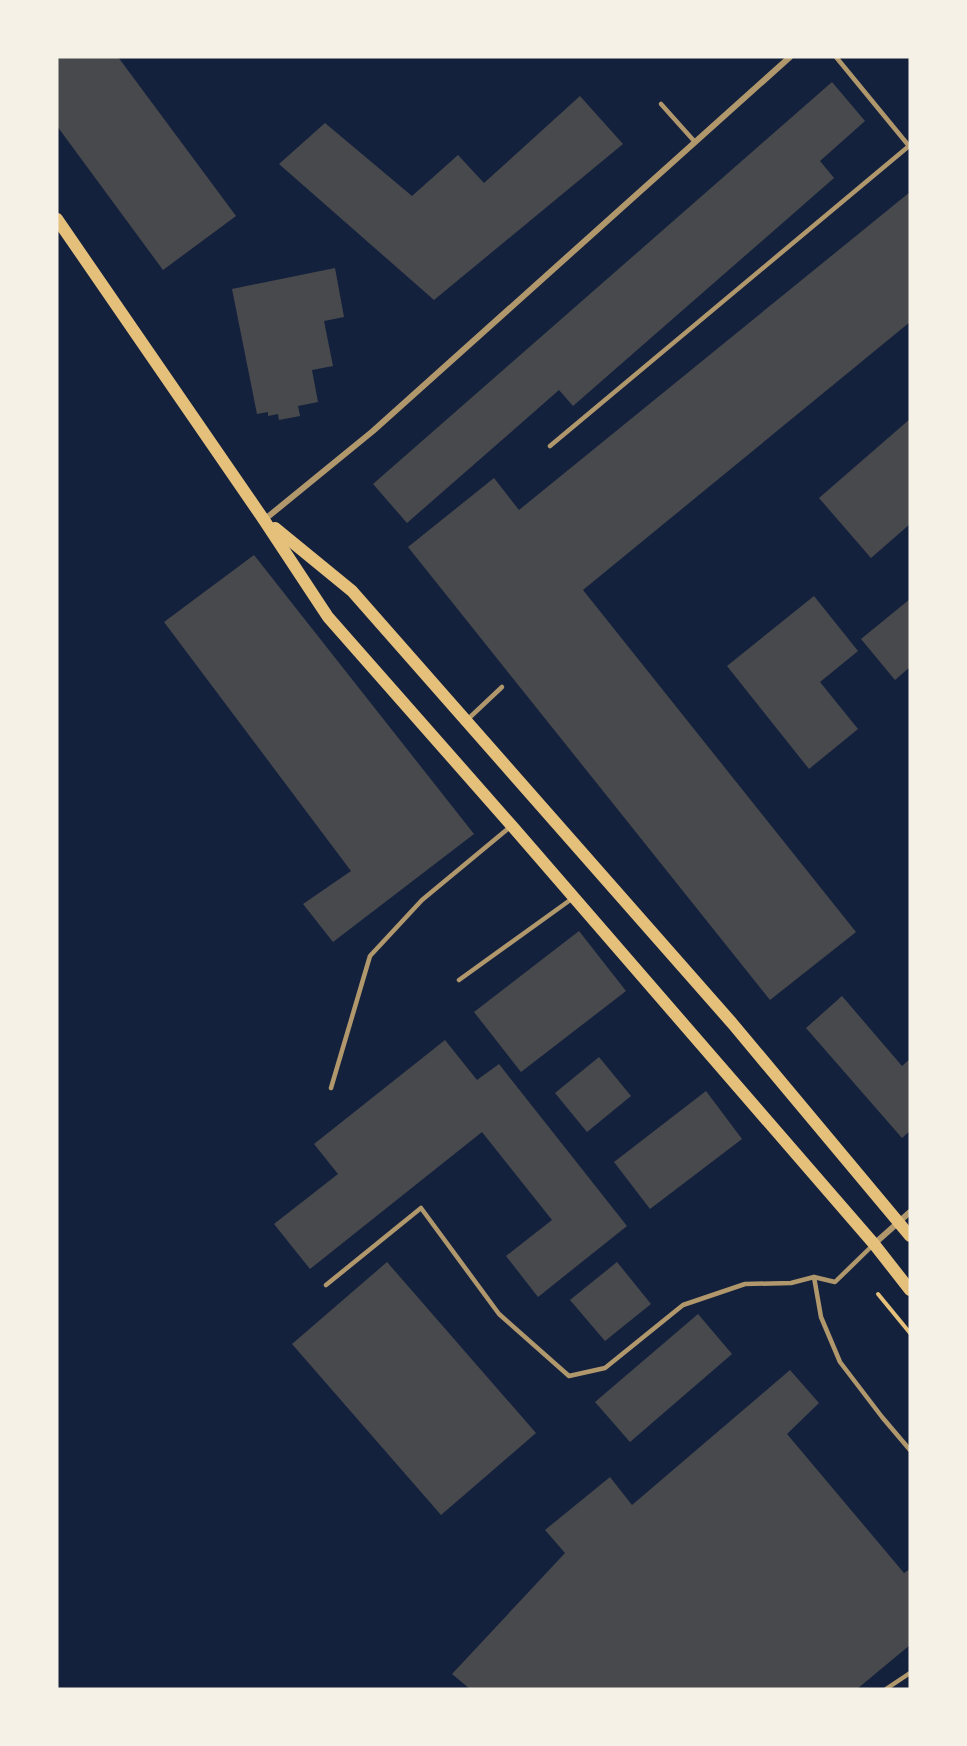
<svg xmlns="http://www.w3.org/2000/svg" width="967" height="1746" viewBox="0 0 967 1746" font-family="Merriweather,serif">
<rect width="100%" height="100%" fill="#14213d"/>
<g fill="#48494c">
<path d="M 57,57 L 118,57 L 236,216 L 163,270 L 57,126 Z"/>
<path d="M 832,82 L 865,121 L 820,161 L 834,178 L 573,406 L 559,390 L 407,523 L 373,484 Z"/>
<path d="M 580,96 L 623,144 L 434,300 L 279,164 L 325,123 L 412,196 L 458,155 L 484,183 Z"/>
<path d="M 910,192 L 910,322 L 583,590 L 856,932 L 770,1000 L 408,547 L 494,478 L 519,510 Z"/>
<path d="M 335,268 L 344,317 L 324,321 L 333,366 L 312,370 L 318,402 L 298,406 L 300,416 L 279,420 L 278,414 L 268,416 L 268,412 L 257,414 L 232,289 Z"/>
<path d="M 910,419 L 910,524 L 871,558 L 819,498 Z"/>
<path d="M 254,555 L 474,834 L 333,942 L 303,904 L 351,871 L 164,622 Z"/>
<path d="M 814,596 L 858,651 L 820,682 L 858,729 L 809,769 L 727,666 Z"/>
<path d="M 910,599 L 910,667 L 895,680 L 861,639 Z"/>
<path d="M 579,931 L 626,991 L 521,1072 L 474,1012 Z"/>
<path d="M 842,996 L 902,1066 L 910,1059 L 910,1131 L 902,1138 L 806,1028 Z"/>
<path d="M 445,1040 L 477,1080 L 499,1064 L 627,1226 L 538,1297 L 506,1256 L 552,1220 L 482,1132 L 310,1269 L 274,1224 L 338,1174 L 314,1144 Z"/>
<path d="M 599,1057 L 631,1096 L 587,1132 L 555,1093 Z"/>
<path d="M 706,1091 L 742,1139 L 650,1209 L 614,1162 Z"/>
<path d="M 387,1262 L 536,1433 L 441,1515 L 292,1344 Z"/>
<path d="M 617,1262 L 651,1304 L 605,1341 L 570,1300 Z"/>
<path d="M 698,1314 L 732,1354 L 630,1442 L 595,1402 Z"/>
<path d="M 790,1370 L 819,1403 L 787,1434 L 904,1573 L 910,1569 L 910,1645 L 857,1689 L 470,1689 L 452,1674 L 565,1553 L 545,1530 L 610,1477 L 632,1505 Z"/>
</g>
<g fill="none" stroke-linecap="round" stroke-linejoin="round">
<path stroke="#e5c07b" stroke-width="4" d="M 878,1294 L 910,1333"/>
<g stroke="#b1986c" stroke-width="4.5">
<path d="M 661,104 L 695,142"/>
<path d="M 550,446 L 909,146 L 836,57"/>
<path d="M 467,720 L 502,687"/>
<path d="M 459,980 L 573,898"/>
<path d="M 331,1088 L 370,956 L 422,900 L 510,827"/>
<path d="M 814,1277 L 821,1317 L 840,1362 L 882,1417 L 910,1450"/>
<path d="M 326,1285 L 421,1208 L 499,1314 L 569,1376 L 605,1368 L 683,1305 L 745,1284 L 791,1283 L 814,1277 L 835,1282 L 873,1245"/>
<path d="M 886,1689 L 910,1673"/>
</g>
<g stroke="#b1986c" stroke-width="6">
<path d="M 264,520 L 373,431 L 790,57"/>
<path d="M 874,1244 L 910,1212"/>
</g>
<g stroke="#e5c07b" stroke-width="12">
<path d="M 57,219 L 264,520 L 328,617 L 512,826 L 874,1244 L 910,1290"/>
<path d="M 275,528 L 352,591 L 732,1023 L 910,1236"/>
</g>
</g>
<rect width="967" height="1746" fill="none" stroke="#f6f1e7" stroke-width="117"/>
</svg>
